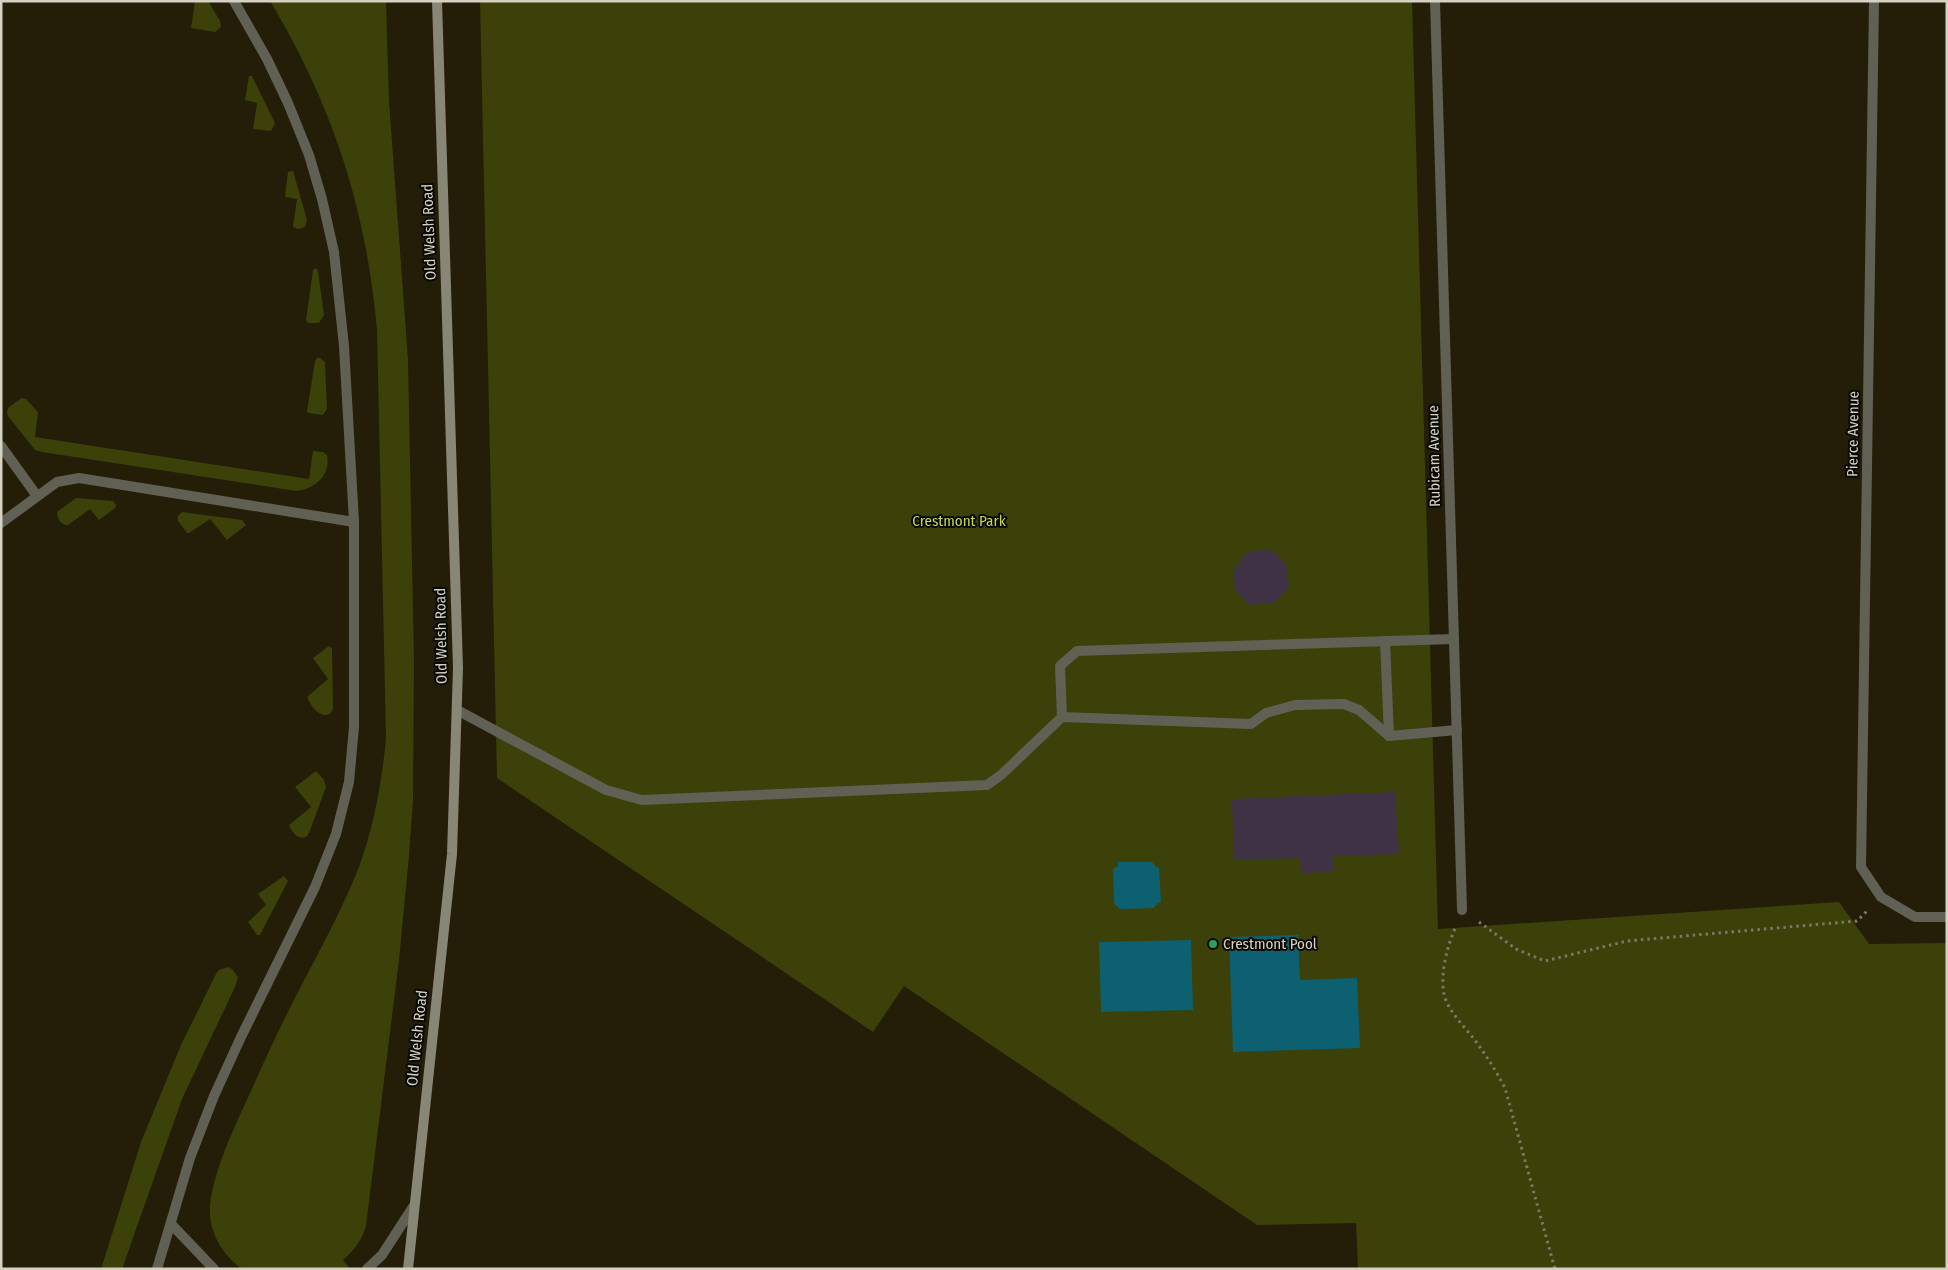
<svg xmlns="http://www.w3.org/2000/svg" width="1948" height="1270" viewBox="0 0 1948 1270" font-family="'Fira Sans Condensed',sans-serif">
<rect width="100%" height="100%" fill="#241d07"/>
<g fill="#3b4109">
<path d="M 195,1 L 208,1 L 220,21 L 221,27 L 215,32 L 191,28 Z"/>
<path d="M 270,1 L 386,1 L 389,101 L 408,359 L 414,660 L 413,800 L 409,856 L 399,960 L 366,1226 C 362,1240 354,1251 343,1260 L 350,1269 L 242,1269 C 225,1257 211,1236 210,1215 C 208,1184 232,1132 245,1104 C 259,1074 272,1043 287,1014 C 311,965 339,918 359,867 C 374,826 382,781 386,738 L 377,330 C 366,208 333,106 270,1 Z"/>
<path d="M 480,1 L 1412,1 L 1438,929 L 1839,902 L 1869,944 L 1947,943 L 1947,1269 L 1358,1269 L 1356,1223 L 1257,1225 L 904,986 L 873,1032 L 497,778 Z"/>
<path d="M 249,76 L 252,76 L 275,123 L 271,131 L 253,129 L 257,103 L 245,100 Z"/>
<path d="M 293,171 L 307,220 L 305,227 L 298,229 L 293,227 L 297,199 L 285,197 L 288,172 Z"/>
<path d="M 316,268 L 318,271 L 324,315 L 319,323 L 308,323 L 306,320 L 313,270 Z"/>
<path d="M 317,358 L 320,358 L 325,362 L 327,409 L 323,415 L 308,413 L 307,411 L 315,361 Z"/>
<path d="M 22,398 L 26,399 L 38,412 L 35,437 L 309,479 L 313,451 L 323,452 L 327,455 C 331,475 316,489 296,491 L 42,452 L 35,450 L 8,416 L 7,412 L 9,407 Z"/>
<path d="M 76,498 L 113,501 L 116,505 L 115,508 L 99,520 L 90,509 L 68,525 C 61,525 57,519 57,512 Z"/>
<path d="M 182,512 L 242,520 L 246,525 L 227,540 L 210,519 L 189,533 L 187,533 L 178,521 L 178,516 Z"/>
<path d="M 329,646 L 332,648 L 333,709 L 331,713 C 320,720 311,706 307,697 L 328,679 L 313,658 Z"/>
<path d="M 316,771 L 324,780 L 326,787 L 309,833 L 306,837 C 297,840 292,832 289,825 L 311,807 L 295,787 Z"/>
<path d="M 284,876 L 288,881 L 260,935 L 257,935 L 248,922 L 266,905 L 258,894 Z"/>
<path d="M 228,967 L 232,969 L 238,977 L 235,987 L 182,1099 L 122,1269 L 101,1269 L 141,1142 L 181,1045 L 216,974 L 219,970 Z"/>
</g>
<g fill="#0d6070">
<path d="M 1118,862 L 1152,862 L 1156,867 L 1159,868 L 1161,902 L 1157,903 L 1154,908 L 1120,909 L 1114,903 L 1113,869 L 1118,866 Z"/>
<path d="M 1298,935 L 1300,980 L 1357,978 L 1360,1048 L 1233,1052 L 1229,937 Z"/>
<path d="M 1191,940 L 1193,1010 L 1101,1012 L 1099,942 Z"/>
</g>
<g fill="#3f3245">
<path d="M 1272,550 L 1286,564 L 1289,587 L 1274,603 L 1250,605 L 1235,590 L 1233,569 L 1249,551 Z"/>
<path d="M 1395,792 L 1399,854 L 1334,856 L 1334,872 L 1301,873 L 1300,858 L 1234,860 L 1232,799 Z"/>
</g>
<g fill="none" stroke-linecap="round" stroke-linejoin="round">
<g stroke="#7d7866" stroke-width="3" stroke-dasharray="2.5 4" stroke-linecap="butt">
<path d="M 1479,922 L 1516,949 L 1545,961 L 1627,941 L 1857,921 L 1867,911"/>
<path d="M 1455,929 C 1447,946 1440,975 1444,994 C 1448,1011 1463,1025 1474,1039 C 1486,1055 1496,1071 1505,1088 L 1555,1269"/>
</g>
<g stroke="#616055" stroke-width="10">
<path d="M 1,446 L 37,496"/>
<path d="M 1,523 L 57,482 L 79,478 L 354,522"/>
<path d="M 1385,641 L 1389,736"/>
<path d="M 457,710 L 606,790 L 642,800 L 987,785 L 1001,775 L 1062,717 L 1251,724 L 1266,713 L 1295,705 L 1344,704 L 1359,710 L 1389,736 L 1457,730"/>
<path d="M 1062,717 L 1060,666 L 1077,651 L 1454,639"/>
<path d="M 172,1225 L 214,1269"/>
<path d="M 157,1269 L 190,1158 L 214,1096 L 241,1037 L 315,887 L 336,834 L 349,782 L 354,727 L 354,522 L 344,346 L 334,252 L 322,199 L 309,155 L 288,103 L 267,59 L 234,1"/>
<path d="M 367,1269 L 382,1255 L 413,1207"/>
</g>
<g stroke="#616055" stroke-width="10">
<path d="M 1435,1 L 1462,910"/>
<path d="M 1874,1 L 1861,867 L 1881,897 L 1915,917 L 1947,917"/>
</g>
<path stroke="#888675" stroke-width="10" d="M 408,1269 L 452,854 L 458,668 L 437,1"/>
</g>
<circle fill="#2e9e5b" stroke="#0a0802" stroke-width="2" cx="1213" cy="944" r="5"/>
<g text-anchor="middle" dominant-baseline="central" stroke-width="4" stroke-linejoin="round" paint-order="stroke">
<g font-size="15" fill="#d5d2c4" stroke="#0a0802">
<text transform="translate(429 232) rotate(-92)">Old Welsh Road</text>
<text transform="translate(1853 434) rotate(-89)">Pierce Avenue</text>
<text transform="translate(1434 456) rotate(-91)">Rubicam Avenue</text>
<text transform="translate(441 636) rotate(-91)">Old Welsh Road</text>
<text transform="translate(417 1038) rotate(-84)">Old Welsh Road</text>
</g>
<g font-size="15" fill="#c7d853" stroke="#0a0802">
<text x="959" y="521">Crestmont Park</text>
</g>
<g font-size="15" fill="#d5d2c4" stroke="#0a0802" text-anchor="start">
<text x="1223" y="944">Crestmont Pool</text>
</g>
</g>
<rect width="1948" height="1270" fill="none" stroke="#d5d2c4" stroke-width="5"/>
</svg>
